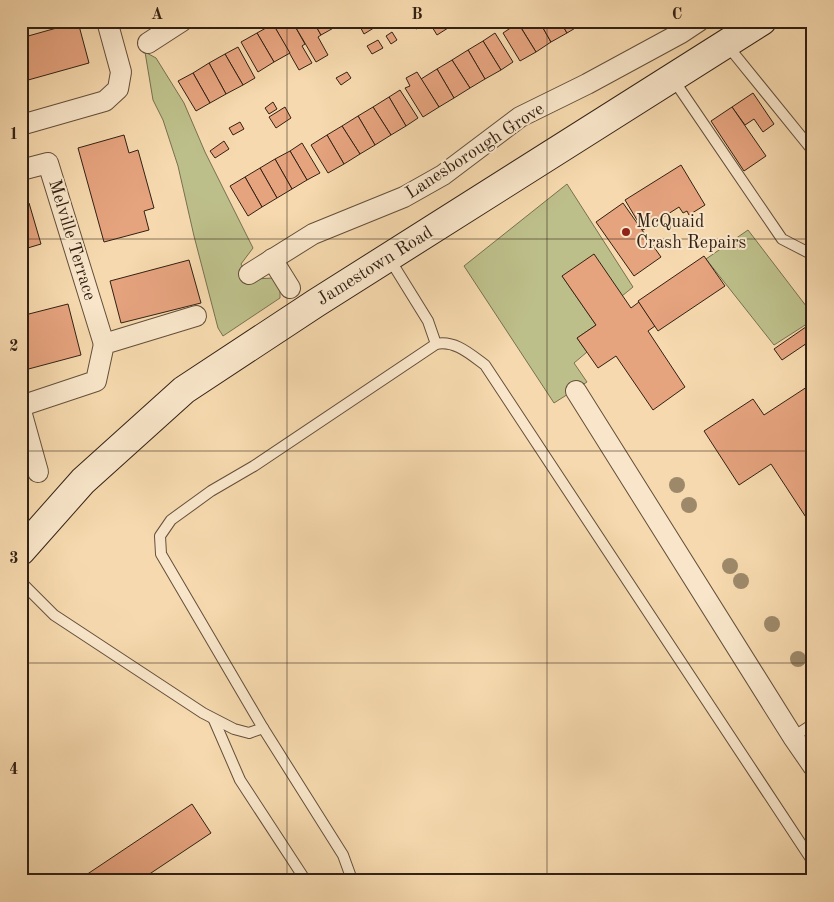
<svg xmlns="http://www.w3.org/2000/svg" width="834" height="902" viewBox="0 0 834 902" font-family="'Old Standard TT',serif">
<rect width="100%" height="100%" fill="#f6d9ae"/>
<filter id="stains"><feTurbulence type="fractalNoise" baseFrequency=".004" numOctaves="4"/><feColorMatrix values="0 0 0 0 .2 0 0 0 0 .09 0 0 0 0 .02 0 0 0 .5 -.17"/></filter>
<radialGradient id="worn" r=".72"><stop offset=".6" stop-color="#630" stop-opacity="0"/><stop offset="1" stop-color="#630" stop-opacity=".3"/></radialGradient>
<g fill="#bdbf8a" stroke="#78704f">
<path d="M 145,52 L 156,58 L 184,103 L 205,152 L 253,248 L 241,264 L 252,283 L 255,279 L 273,278 L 280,290 L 280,298 L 223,336 L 218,328 L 194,236 L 178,166 L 163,120 L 153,100 Z"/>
<path d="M 567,184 L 633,287 L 622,296 L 562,276 L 596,325 L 577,338 L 587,352 L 574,363 L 587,382 L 554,403 L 464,266 Z"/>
<path d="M 748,230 L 813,315 L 813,320 L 774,345 L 706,259 Z"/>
</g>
<g fill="#e5a37e" stroke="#322114">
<path d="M 278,21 L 292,21 L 305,44 L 302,46 L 312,63 L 299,70 L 273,24 Z"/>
<path d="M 292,21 L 313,21 L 321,35 L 318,37 L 328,55 L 316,62 Z"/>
<path d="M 313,21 L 334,21 L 337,26 L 321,35 Z"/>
<path d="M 357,21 L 374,21 L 377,26 L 364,34 Z"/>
<path d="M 414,21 L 425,21 L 426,24 L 416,29 L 413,22 Z"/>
<path d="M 431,21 L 459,21 L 437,35 L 429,22 Z"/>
<path d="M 517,21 L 539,21 L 551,42 L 536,52 Z"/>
<path d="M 539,21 L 560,21 L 567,33 L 551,42 Z"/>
<path d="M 560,21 L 581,21 L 582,24 L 567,33 Z"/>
<path d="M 78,22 L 89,63 L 21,82 L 21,38 Z"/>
<path d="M 518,23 L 536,52 L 520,61 L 503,33 Z"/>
<path d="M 273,24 L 290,53 L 274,62 L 257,33 Z"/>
<path d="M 392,32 L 397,40 L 391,44 L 386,36 Z"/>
<path d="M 257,33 L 274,62 L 258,72 L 241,42 Z"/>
<path d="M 495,33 L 513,62 L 501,70 L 483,41 Z"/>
<path d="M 378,40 L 383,48 L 372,54 L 367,46 Z"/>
<path d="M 483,41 L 501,70 L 485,79 L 468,50 Z"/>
<path d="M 238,47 L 255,78 L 243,85 L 225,54 Z"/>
<path d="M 468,50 L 485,79 L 470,88 L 452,60 Z"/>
<path d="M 225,54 L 243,85 L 226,94 L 209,63 Z"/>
<path d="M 452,60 L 470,88 L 454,98 L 437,69 Z"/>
<path d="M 209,63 L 226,94 L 210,103 L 193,73 Z"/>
<path d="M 437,69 L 454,98 L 439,107 L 421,79 Z"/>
<path d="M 347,72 L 351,78 L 341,85 L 336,78 Z"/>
<path d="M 417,72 L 439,107 L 423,117 L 405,88 L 410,86 L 406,78 Z"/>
<path d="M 193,73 L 210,103 L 196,111 L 178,81 Z"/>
<path d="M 400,90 L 418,118 L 406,126 L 389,97 Z"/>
<path d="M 753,93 L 774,124 L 763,132 L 754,119 L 745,125 L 732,107 Z"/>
<path d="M 389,97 L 406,126 L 391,135 L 373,107 Z"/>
<path d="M 273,102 L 277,109 L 269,114 L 265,108 Z"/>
<path d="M 285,107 L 291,118 L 276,128 L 269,117 Z"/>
<path d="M 373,107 L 391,135 L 375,145 L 358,116 Z"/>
<path d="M 732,107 L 766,156 L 744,171 L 711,121 Z"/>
<path d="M 358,116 L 375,145 L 360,154 L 342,126 Z"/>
<path d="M 240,122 L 244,129 L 233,135 L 229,128 Z"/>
<path d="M 342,126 L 360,154 L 344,164 L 327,135 Z"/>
<path d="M 124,135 L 129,153 L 138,150 L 154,208 L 144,211 L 149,230 L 104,242 L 78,148 Z"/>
<path d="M 327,135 L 344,164 L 328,173 L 311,145 Z"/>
<path d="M 224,141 L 229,149 L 215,158 L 210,151 Z"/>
<path d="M 302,143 L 320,173 L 307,180 L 290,151 Z"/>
<path d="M 290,151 L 307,180 L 292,189 L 275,159 Z"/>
<path d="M 275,159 L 292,189 L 277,198 L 260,168 Z"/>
<path d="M 681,165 L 705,205 L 689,215 L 687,211 L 683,213 L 679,207 L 643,230 L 625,200 Z"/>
<path d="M 260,168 L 277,198 L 262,207 L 245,177 Z"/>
<path d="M 245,177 L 262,207 L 248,216 L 230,186 Z"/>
<path d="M 29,203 L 41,244 L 21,250 L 21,205 Z"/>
<path d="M 623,203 L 661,257 L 634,276 L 596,222 Z"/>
<path d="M 594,254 L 631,308 L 639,302 L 655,326 L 648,331 L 685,387 L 653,410 L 616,356 L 598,368 L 577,338 L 596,325 L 562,276 Z"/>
<path d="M 704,256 L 725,286 L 658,331 L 638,301 Z"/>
<path d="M 189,260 L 201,303 L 121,323 L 110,281 Z"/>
<path d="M 68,304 L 81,355 L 21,371 L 21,316 Z"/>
<path d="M 813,322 L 813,339 L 782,360 L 774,349 Z"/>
<path d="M 813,383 L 813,528 L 771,464 L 739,485 L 704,431 L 753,399 L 764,415 Z"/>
<path d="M 192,804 L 211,833 L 139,881 L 77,881 Z"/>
</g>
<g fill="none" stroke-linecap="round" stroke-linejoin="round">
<g stroke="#634f3a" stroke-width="12">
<g id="lane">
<path d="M 727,45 L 813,151"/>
<path d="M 673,79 L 782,239 L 813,255"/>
<path d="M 389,258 L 428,321 L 436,344"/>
<path d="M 21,582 L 54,615 L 203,713 L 234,729 L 249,733 L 263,728"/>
<path d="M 214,720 L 240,780 L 306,881"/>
<path d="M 793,737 L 813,724"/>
<path d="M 350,881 L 351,877 L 343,855 L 263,728 L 161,554 L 160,536 L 171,520 L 211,491 L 254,466 L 436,344 C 455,340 470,354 485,365 L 813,862"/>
</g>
</g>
<g stroke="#634f3a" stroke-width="22">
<g id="street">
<path d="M 148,43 L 182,21"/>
<path d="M 21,125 L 105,101 L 118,89 L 121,72 L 107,21"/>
<path d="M 21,170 L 48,163 L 104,344"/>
<path d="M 272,259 L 290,288"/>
<path d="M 249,274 L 313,234 L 404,197 L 443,175 L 520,117 L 587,84 L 681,33 L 699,21"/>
<path d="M 576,391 L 793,737 L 813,766"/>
<path d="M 21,406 L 96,381 L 104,344 L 196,316"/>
<path d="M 21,411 L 38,472"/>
</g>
</g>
<g stroke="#322114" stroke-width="30">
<path id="secondary" d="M 21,551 L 83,481 L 184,390 L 316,303 L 762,21"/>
</g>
<use href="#lane" stroke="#f9e6ca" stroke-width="10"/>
<use href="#street" stroke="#f9e6ca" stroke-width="20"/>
<use href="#secondary" stroke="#f9e6ca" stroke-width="28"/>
</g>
<g fill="#9d896a">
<circle cx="677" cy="485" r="8"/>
<circle cx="689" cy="505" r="8"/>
<circle cx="730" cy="566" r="8"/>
<circle cx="741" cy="581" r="8"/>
<circle cx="772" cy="624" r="8"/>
<circle cx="798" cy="659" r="8"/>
</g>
<path fill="none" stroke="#322114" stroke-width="1" stroke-opacity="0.55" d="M 287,21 L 287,881M 547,21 L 547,881M 21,239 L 813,239M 21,451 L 813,451M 21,663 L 813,663"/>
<circle fill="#8f2418" stroke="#f9e6ca" stroke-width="2" cx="626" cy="232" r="5"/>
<g text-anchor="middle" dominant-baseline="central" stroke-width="4" stroke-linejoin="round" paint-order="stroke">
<g font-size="18" fill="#322114" stroke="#f9e6ca">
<text transform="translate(475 151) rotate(-33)">Lanesborough Grove</text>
<text transform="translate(72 240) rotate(73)">Melville Terrace</text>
<text transform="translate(375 266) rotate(-32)">Jamestown Road</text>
</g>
<g font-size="18" fill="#322114" stroke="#f9e6ca" text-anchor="start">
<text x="636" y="222">McQuaid<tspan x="636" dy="21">Crash Repairs</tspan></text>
</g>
</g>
<rect width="834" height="902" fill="none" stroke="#f6d9ae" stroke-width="55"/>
<rect x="28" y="28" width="778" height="846" fill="none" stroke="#322114" stroke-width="2"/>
<g font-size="16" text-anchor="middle" font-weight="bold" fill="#322114">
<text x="157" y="19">A</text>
<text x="417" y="19">B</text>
<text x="677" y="19">C</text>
<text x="14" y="139">1</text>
<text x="14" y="351">2</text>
<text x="14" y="563">3</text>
<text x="14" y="774">4</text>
</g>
<rect width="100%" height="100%" filter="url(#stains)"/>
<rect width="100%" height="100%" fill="url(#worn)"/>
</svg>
